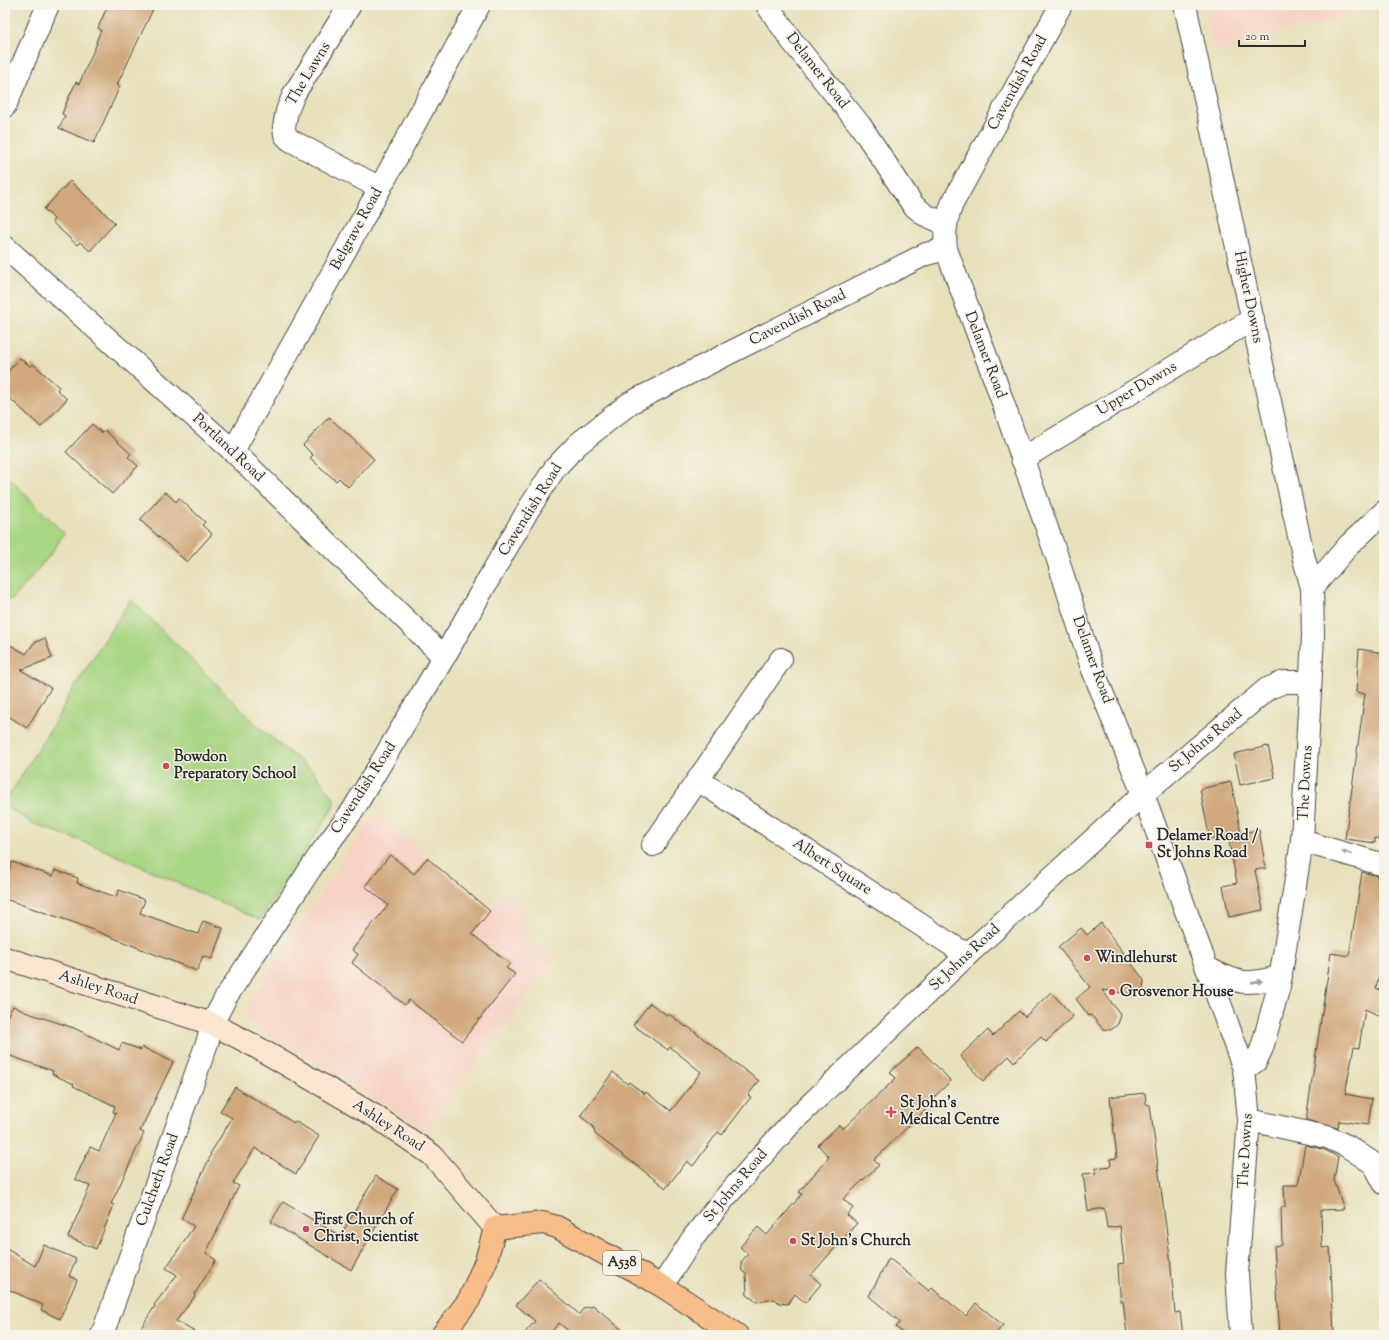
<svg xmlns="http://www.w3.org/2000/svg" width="1389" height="1340" viewBox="0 0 1389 1340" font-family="'Sorts Mill Goudy',serif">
<rect width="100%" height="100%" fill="#f7f3e8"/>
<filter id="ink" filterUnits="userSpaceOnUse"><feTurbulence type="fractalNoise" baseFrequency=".025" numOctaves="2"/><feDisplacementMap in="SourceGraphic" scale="8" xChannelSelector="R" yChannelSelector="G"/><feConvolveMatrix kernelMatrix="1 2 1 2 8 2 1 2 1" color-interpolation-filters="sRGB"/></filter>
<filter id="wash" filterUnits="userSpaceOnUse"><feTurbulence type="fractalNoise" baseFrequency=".012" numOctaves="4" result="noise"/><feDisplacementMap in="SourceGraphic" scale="16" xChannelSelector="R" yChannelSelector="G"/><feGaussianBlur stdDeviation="0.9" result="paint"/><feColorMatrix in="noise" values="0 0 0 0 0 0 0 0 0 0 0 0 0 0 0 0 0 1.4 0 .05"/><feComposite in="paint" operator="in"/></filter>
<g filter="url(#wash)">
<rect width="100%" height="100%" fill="#e7e0bb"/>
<g fill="#f6d2c4">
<path d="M 1204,5 L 1384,5 L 1214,51 Z"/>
<path d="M 374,813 L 429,856 L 490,911 L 502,894 L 528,912 L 517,928 L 522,931 L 524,938 L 546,953 L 557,955 L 427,1130 L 248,1022 L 244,1014 L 247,1006 Z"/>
</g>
<g fill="#a9d683" stroke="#6a8057">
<path d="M 5,474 L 64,533 L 53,551 L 14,598 L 5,601 Z"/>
<path d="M 131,599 L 261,729 L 315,773 L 334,799 L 333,808 L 260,920 L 100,848 L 32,823 L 5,806 L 5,802 L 61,712 L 68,697 Z"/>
</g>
<g id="blocks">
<g fill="#d0a87c">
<path d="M 108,5 L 155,5 L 117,85 L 120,86 L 94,143 L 59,128 L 65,116 L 62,114 L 68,99 L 76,82 L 79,84 L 97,43 L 96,42 L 101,30 L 98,28 Z"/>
<path d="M 70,181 L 115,223 L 90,251 L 80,242 L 77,245 L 52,222 L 54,219 L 44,209 Z"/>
<path d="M 20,358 L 31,367 L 33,364 L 59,387 L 57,390 L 67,399 L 41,427 L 5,394 L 5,375 Z"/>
<path d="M 329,417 L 374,459 L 348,487 L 339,478 L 336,481 L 310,458 L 313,455 L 303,445 Z"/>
<path d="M 92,424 L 102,433 L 105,430 L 119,443 L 131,454 L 128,457 L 138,466 L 112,494 L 66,452 Z"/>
<path d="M 165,492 L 176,502 L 179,498 L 205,522 L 202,525 L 212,534 L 187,562 L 140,520 Z"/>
<path d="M 45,638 L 52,658 L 21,670 L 51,688 L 27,728 L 5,714 L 5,642 L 26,654 L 34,643 Z"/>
<path d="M 1359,649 L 1384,653 L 1384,839 L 1375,838 L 1375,843 L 1345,839 L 1365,694 L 1356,692 Z"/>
<path d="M 1268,746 L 1275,778 L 1240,785 L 1234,754 Z"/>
<path d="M 1231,782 L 1241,833 L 1259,830 L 1266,868 L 1255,870 L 1263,910 L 1229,917 L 1223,886 L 1237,883 L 1228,837 L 1210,840 L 1200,789 Z"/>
<path d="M 390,855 L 414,874 L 427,858 L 490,911 L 472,934 L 510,964 L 506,968 L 515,974 L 462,1041 L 409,1000 L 405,1005 L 352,963 L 358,954 L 352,950 L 388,905 L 365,886 Z"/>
<path d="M 12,862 L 53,876 L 55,870 L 78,878 L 77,883 L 116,897 L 119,890 L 145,900 L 140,913 L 198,934 L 203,921 L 223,928 L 212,959 L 203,956 L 197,971 L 78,924 L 5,899 L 5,883 Z"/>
<path d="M 1362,872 L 1384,878 L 1384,953 L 1376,988 L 1384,992 L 1384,1018 L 1365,1009 L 1359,1048 L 1354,1047 L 1345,1094 L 1372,1099 L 1368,1125 L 1339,1121 L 1338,1128 L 1306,1120 L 1331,953 L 1349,956 Z"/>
<path d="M 1101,923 L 1144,980 L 1143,989 L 1136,995 L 1102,990 L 1121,1015 L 1118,1024 L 1111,1030 L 1103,1029 L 1091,1015 L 1089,1016 L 1076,999 L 1090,987 L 1058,947 L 1081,928 L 1087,935 Z"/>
<path d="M 1051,992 L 1073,1016 L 1046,1042 L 1041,1037 L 1014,1062 L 1009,1056 L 983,1081 L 960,1056 L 988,1030 L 993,1036 L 1019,1011 L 1025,1017 Z"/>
<path d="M 650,1003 L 668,1016 L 669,1014 L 686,1027 L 687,1026 L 759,1081 L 748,1095 L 751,1097 L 722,1135 L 718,1132 L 693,1166 L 687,1161 L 666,1188 L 595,1134 L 593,1126 L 580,1116 L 613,1072 L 627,1084 L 629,1082 L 645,1094 L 646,1092 L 671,1111 L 701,1072 L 670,1047 L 668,1050 L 633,1025 Z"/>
<path d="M 13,1006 L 25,1012 L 74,1028 L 119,1050 L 122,1043 L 141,1050 L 142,1047 L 173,1062 L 140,1131 L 144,1133 L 111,1204 L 114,1205 L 96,1249 L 68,1237 L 90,1186 L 75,1179 L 90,1147 L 99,1151 L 116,1113 L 113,1112 L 115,1106 L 73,1086 L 74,1084 L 52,1074 L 53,1071 L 5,1054 L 5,1020 Z"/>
<path d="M 918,1047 L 951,1081 L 933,1098 L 935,1100 L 874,1160 L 879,1165 L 843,1199 L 853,1208 L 847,1215 L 857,1223 L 811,1275 L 821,1284 L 805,1303 L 795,1294 L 788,1304 L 779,1303 L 775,1299 L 757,1302 L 747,1295 L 746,1274 L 742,1271 L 741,1262 L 748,1254 L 740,1247 L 758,1227 L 767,1235 L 802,1194 L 799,1192 L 829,1157 L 818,1145 L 839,1125 L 843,1129 L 896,1078 L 890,1072 Z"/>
<path d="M 235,1087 L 294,1123 L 295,1121 L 319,1136 L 296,1174 L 255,1148 L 233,1183 L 239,1186 L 206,1253 L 216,1260 L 194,1295 L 195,1296 L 176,1321 L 200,1335 L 152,1335 L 141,1328 L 155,1306 L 154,1305 L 177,1275 L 166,1268 L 194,1226 L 181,1219 L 211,1155 L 210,1154 L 232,1118 L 220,1111 Z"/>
<path d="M 1145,1093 L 1146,1104 L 1150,1105 L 1170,1257 L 1175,1313 L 1180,1312 L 1183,1335 L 1127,1335 L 1123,1301 L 1121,1302 L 1119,1282 L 1118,1264 L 1124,1263 L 1120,1226 L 1107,1228 L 1104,1208 L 1088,1211 L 1083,1174 L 1096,1173 L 1096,1168 L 1111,1166 L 1110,1159 L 1117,1158 L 1110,1097 Z"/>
<path d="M 1305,1145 L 1323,1149 L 1338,1157 L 1334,1180 L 1344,1209 L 1321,1210 L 1322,1248 L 1330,1247 L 1334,1335 L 1280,1335 L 1274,1246 L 1282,1245 L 1281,1207 L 1285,1207 L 1284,1185 L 1298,1185 Z"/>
<path d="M 376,1176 L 398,1189 L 351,1270 L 271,1222 L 283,1202 L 340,1236 Z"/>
<path d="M 44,1245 L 76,1259 L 69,1276 L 77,1280 L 60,1319 L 41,1310 L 43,1305 L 5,1288 L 5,1248 L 35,1266 Z"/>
<path d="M 889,1258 L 929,1291 L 932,1288 L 966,1316 L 976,1303 L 1003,1325 L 995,1335 L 905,1335 L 896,1327 L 900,1322 L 869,1296 Z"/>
<path d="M 539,1279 L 579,1314 L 584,1308 L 594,1306 L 628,1335 L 573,1335 L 559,1323 L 548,1335 L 523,1335 L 535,1321 L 516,1305 Z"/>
</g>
</g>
</g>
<g filter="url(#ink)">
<use href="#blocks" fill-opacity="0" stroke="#474641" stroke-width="1"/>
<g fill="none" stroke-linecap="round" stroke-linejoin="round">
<g stroke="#474641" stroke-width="24">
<g id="minor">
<path d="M 350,5 L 294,94 L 287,111 L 284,127 L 285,135 L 290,140 L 380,188"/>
<path d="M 767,5 L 792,41 L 860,125 L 913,205 L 925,215 L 946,224"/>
<path d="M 1185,5 L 1303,555 L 1312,588 L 1313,636 L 1302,841 L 1279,986 L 1262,1048 L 1256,1061 L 1244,1069"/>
<path d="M 5,106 L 48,5"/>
<path d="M 5,247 L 233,451 L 444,657"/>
<path d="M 233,451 L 380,188 L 479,5"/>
<path d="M 1022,459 L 1253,319"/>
<path d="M 1312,588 L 1348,546 L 1384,512"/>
<path d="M 698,780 L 967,955"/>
<path d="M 1302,841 L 1384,865"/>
<path d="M 653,845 L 781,659"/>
<path d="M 1207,968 C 1238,984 1247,986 1281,976"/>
<path d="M 1249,1120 L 1327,1137 L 1347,1146 L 1374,1164 L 1384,1183"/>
<path d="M 662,1286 L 693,1238 L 722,1201 L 792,1122 L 967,955 L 1143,794 L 1267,689 L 1284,682 L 1310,682"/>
<path d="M 102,1335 L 208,1040 L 212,1024 L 226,997 L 319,856 L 353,810 L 444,657 L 528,510 L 555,468 L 578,444 L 630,403 L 926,254 L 946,249"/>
</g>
</g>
<g stroke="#474641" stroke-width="24">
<path id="tertiary" d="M 1061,5 L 952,204 C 946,220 944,232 946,249 L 995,380 L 1057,557 L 1091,665 L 1143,794 L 1244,1069 L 1249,1120 L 1237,1273 L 1241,1335"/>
</g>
<g stroke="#474641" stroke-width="24">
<path id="secondary" d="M 5,958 L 212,1024 L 251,1044 L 375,1116 L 432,1155 L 495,1228"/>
</g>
<g stroke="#474641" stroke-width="24">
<path id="primary" d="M 442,1335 L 469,1300 L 486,1261 L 495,1228 L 543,1223 L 557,1227 L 662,1286 L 737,1335"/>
</g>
<use href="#minor" stroke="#fff" stroke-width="22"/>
<use href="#tertiary" stroke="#fff" stroke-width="22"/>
<use href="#secondary" stroke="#fce5d0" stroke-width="22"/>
<use href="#primary" stroke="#f8bd89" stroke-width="22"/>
</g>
<defs><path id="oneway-solid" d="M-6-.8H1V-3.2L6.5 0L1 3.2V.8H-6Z"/></defs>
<g fill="#a0a0a0">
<use href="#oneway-solid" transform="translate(1347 853) rotate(-162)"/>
<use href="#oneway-solid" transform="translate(1257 982) rotate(-8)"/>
</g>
</g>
<g fill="#d1495b" stroke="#f7f3e8" stroke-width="1.5">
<circle cx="166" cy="766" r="4"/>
<rect x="1145" y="841" width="8" height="8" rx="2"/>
<circle cx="1087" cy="958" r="4"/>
<circle cx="1112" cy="992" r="4"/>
<path d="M889 1106h4v4h4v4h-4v4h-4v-4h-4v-4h4z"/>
<circle cx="306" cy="1229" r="4"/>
<circle cx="793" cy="1241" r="4"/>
</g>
<g text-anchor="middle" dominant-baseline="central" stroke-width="3" stroke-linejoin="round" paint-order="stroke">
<rect fill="#f7f3e8" stroke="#686764" stroke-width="1" x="603" y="1251" width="38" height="24" rx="3"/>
<g font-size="14" font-weight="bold" fill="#2b2b2b">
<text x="622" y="1263">A538</text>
</g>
<g font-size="15" fill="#2b2b2b" stroke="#f7f3e8">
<text transform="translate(817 71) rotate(52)">Delamer Road</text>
<text transform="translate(309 74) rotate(-59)">The Lawns</text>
<text transform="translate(1018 83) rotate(-61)">Cavendish Road</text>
<text transform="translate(357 229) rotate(-61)">Belgrave Road</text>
<text transform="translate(1248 297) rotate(78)">Higher Downs</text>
<text transform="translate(798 318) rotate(-27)">Cavendish Road</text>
<text transform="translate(985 355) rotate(69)">Delamer Road</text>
<text transform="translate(1137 389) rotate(-31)">Upper Downs</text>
<text transform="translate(228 448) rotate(43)">Portland Road</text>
<text transform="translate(531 510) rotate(-58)">Cavendish Road</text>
<text transform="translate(1092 660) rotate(70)">Delamer Road</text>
<text transform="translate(1206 741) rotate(-40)">St Johns Road</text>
<text transform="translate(1306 783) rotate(-87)">The Downs</text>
<text transform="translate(364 788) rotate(-57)">Cavendish Road</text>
<text transform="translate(832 867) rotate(33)">Albert Square</text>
<text transform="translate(965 958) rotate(-43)">St Johns Road</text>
<text transform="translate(98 988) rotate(18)">Ashley Road</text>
<text transform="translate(388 1126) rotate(33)">Ashley Road</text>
<text transform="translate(1246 1151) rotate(-87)">The Downs</text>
<text transform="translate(158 1180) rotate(-70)">Culcheth Road</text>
<text transform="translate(736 1186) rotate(-50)">St Johns Road</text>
</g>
<g font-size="15" font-weight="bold" fill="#2b2b2b" stroke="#f7f3e8" text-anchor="start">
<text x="174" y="757">Bowdon<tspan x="174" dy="17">Preparatory School</tspan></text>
<text x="1157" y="836">Delamer Road /<tspan x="1157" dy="17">St Johns Road</tspan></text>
<text x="1095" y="958">Windlehurst</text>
<text x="1120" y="992">Grosvenor House</text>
<text x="900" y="1103">St John's<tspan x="900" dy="17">Medical Centre</tspan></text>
<text x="314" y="1220">First Church of<tspan x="314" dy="17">Christ, Scientist</tspan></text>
<text x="801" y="1241">St John's Church</text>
</g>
</g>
<rect width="1389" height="1340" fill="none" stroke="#f7f3e8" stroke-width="20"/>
<path d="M1239 40v6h66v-6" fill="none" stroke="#2b2b2b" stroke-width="2"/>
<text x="1245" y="40" font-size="12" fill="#2b2b2b" stroke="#f7f3e8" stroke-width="3" paint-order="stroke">20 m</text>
</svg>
